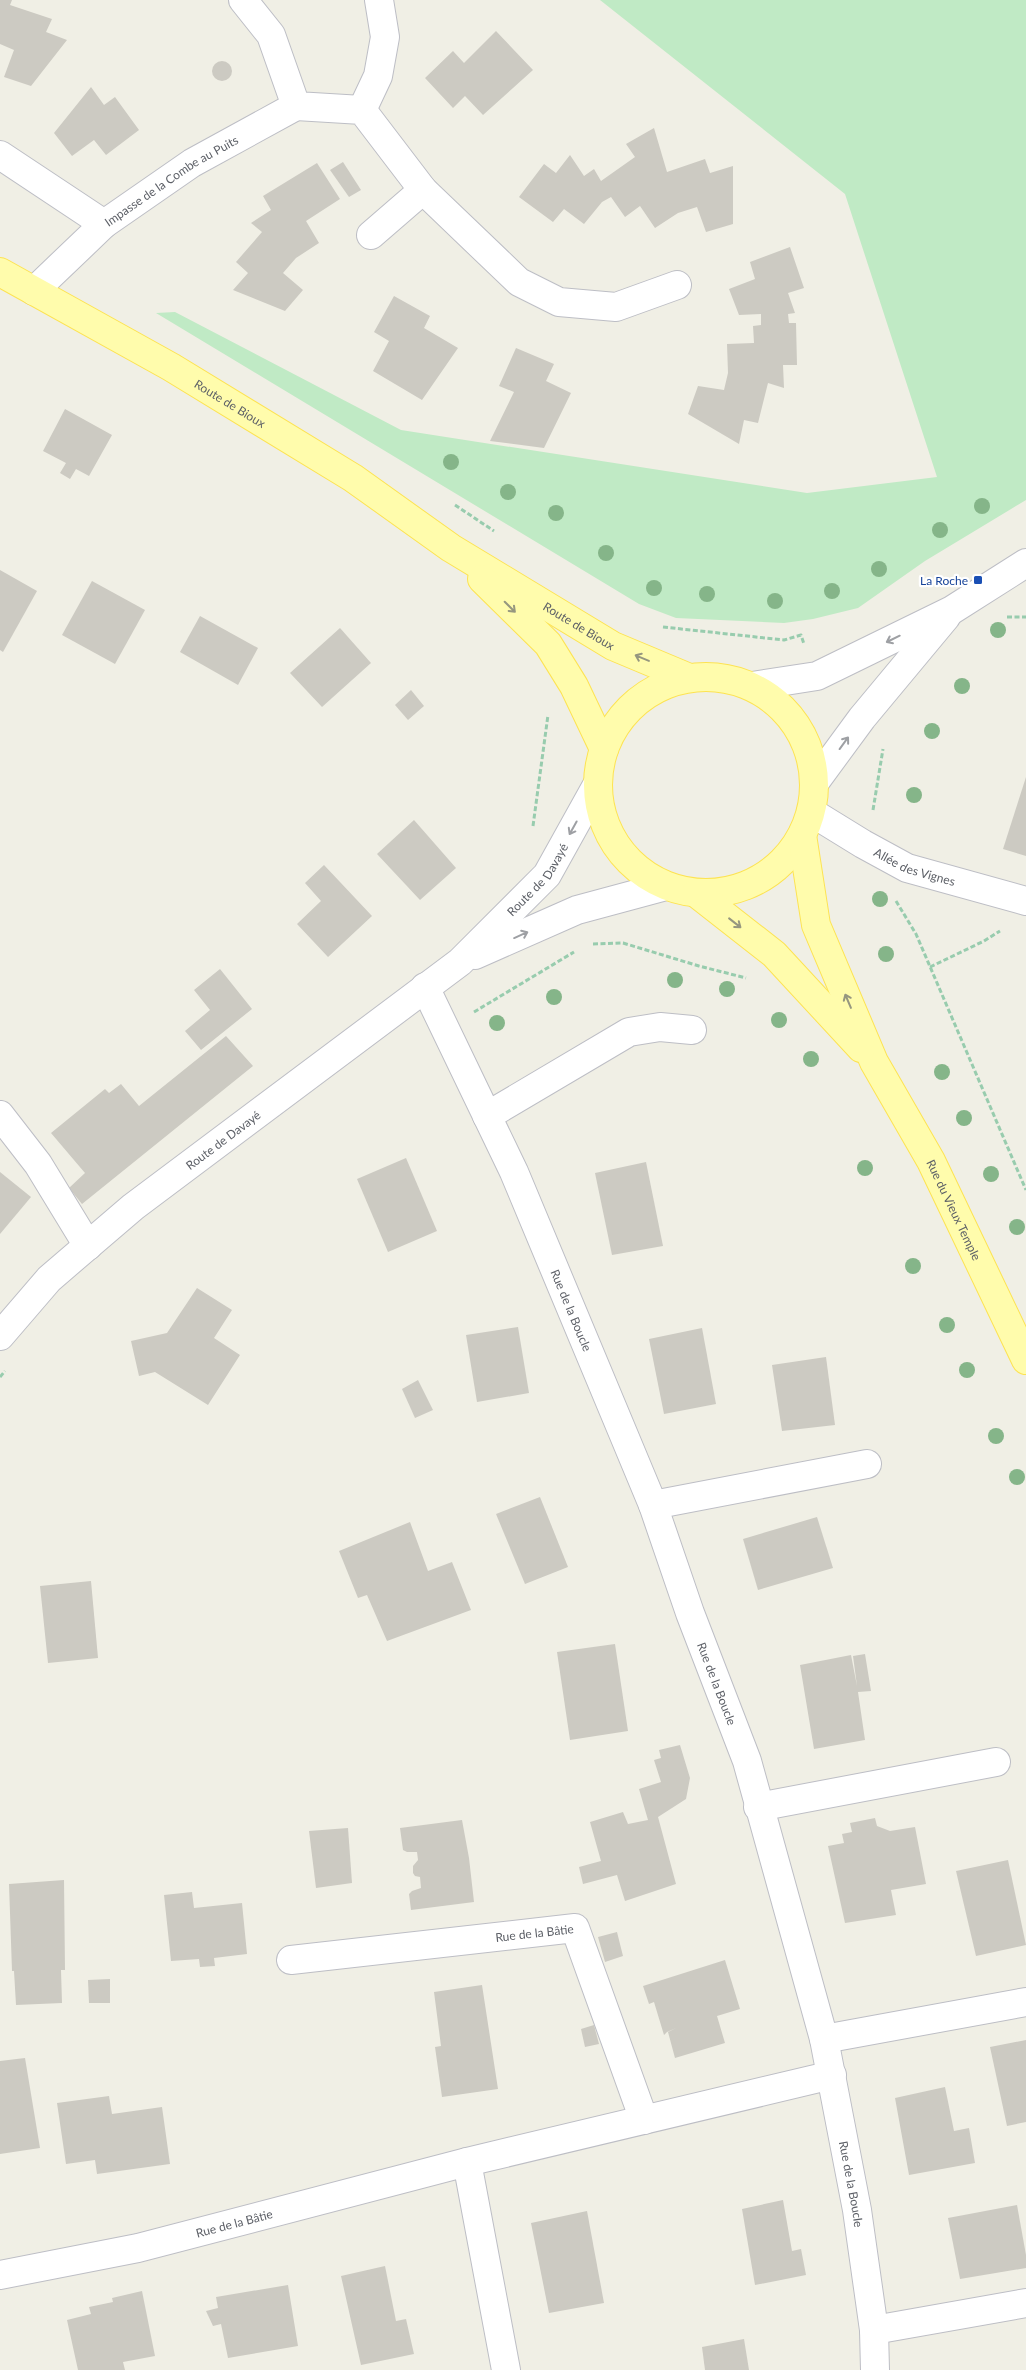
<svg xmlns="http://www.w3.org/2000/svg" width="1026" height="2370" viewBox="0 0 1026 2370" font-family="Lato,sans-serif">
<rect width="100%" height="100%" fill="#f0efe5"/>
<path fill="#c0eac5" d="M 600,0 L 1026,0 L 1026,500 L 925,561 L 858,608 L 813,619 L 784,623 L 676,618 L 639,604 L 156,313 L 175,312 L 401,430 L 807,493 L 937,477 L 845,194 Z"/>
<g fill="#cccac2">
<path d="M 0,0 L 12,0 L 10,5 L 52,19 L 46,32 L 67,40 L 31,86 L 4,77 L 14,50 L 0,44 Z"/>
<path d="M 496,31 L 533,70 L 483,115 L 465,96 L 453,108 L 425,78 L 453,51 L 464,63 Z"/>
<circle cx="222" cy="71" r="10"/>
<path d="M 91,87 L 104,105 L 115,97 L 139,130 L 106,155 L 94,140 L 72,156 L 54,133 Z"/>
<path d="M 654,128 L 667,172 L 705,159 L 710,173 L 733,166 L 733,224 L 706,232 L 697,207 L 678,213 L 655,228 L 640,206 L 625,217 L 611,197 L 602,202 L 584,224 L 564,209 L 553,222 L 519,197 L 544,164 L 556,173 L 570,155 L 584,176 L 594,169 L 601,181 L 635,157 L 626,144 Z"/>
<path d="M 343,162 L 361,190 L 349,197 L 330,170 Z"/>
<path d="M 317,163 L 340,199 L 306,221 L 319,243 L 296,258 L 283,273 L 303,290 L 285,311 L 233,290 L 248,273 L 236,262 L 262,232 L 251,223 L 271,210 L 263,196 Z"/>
<path d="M 790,247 L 804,288 L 788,293 L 795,313 L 788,314 L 789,323 L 796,323 L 797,365 L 783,365 L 784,388 L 768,383 L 758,423 L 744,420 L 739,444 L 688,414 L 698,386 L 724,390 L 728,373 L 727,344 L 754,343 L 753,326 L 761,325 L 761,314 L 739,315 L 729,289 L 755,279 L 750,262 Z"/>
<path d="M 394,296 L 430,316 L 424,328 L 458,348 L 422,400 L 373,371 L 389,341 L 374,332 Z"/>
<path d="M 516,348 L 554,364 L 546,381 L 571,393 L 544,448 L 490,441 L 514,392 L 499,386 Z"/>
<path d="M 65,409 L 112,435 L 89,476 L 76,469 L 70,479 L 60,473 L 66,463 L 43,451 Z"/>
<path d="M 0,570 L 37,591 L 3,652 L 0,650 Z"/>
<path d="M 92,581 L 145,610 L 115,664 L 62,635 Z"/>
<path d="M 200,616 L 258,648 L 238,685 L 180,652 Z"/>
<path d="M 340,628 L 371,663 L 322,707 L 290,673 Z"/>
<path d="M 411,690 L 424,706 L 408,720 L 395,705 Z"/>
<path d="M 1026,777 L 1026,856 L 1003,849 Z"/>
<path d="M 414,820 L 456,868 L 420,900 L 377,854 Z"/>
<path d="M 324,865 L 372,916 L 328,957 L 297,924 L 321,901 L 305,883 Z"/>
<path d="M 220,969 L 252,1009 L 201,1050 L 185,1031 L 210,1010 L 194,990 Z"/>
<path d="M 226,1036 L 253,1066 L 82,1204 L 69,1188 L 85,1173 L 51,1133 L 105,1089 L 109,1093 L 121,1084 L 139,1106 Z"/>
<path d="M 406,1158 L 437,1231 L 388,1252 L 357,1179 Z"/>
<path d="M 646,1162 L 663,1246 L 612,1255 L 595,1173 Z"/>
<path d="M 0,1172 L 31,1197 L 0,1234 Z"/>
<path d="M 197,1288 L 232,1310 L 214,1338 L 240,1355 L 208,1405 L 155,1372 L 139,1376 L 131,1341 L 167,1333 Z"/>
<path d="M 518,1327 L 529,1393 L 477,1402 L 466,1335 Z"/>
<path d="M 702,1328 L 716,1404 L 664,1414 L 649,1339 Z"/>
<path d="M 826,1357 L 835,1425 L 782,1431 L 772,1365 Z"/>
<path d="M 418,1380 L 433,1410 L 415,1418 L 402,1389 Z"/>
<path d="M 540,1497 L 568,1567 L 525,1584 L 496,1514 Z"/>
<path d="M 817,1517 L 833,1568 L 758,1590 L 743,1539 Z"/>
<path d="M 410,1522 L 428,1571 L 452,1562 L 471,1610 L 387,1641 L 367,1595 L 358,1598 L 339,1551 Z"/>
<path d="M 91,1581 L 98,1658 L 48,1663 L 40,1586 Z"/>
<path d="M 615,1644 L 628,1731 L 570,1740 L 557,1652 Z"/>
<path d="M 865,1654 L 871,1691 L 858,1692 L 865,1740 L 814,1749 L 800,1665 L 851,1655 L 857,1686 L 853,1656 Z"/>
<path d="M 680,1745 L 690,1778 L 686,1799 L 658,1817 L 676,1884 L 625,1901 L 617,1875 L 583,1884 L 579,1867 L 601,1861 L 590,1822 L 623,1812 L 628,1824 L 648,1820 L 639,1789 L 661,1782 L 654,1760 L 661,1758 L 659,1750 Z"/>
<path d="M 875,1818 L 877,1826 L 890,1831 L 915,1827 L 926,1884 L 891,1890 L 896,1915 L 845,1923 L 828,1846 L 844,1843 L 842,1834 L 852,1832 L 850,1823 Z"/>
<path d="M 462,1820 L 469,1858 L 474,1902 L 411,1910 L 409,1894 L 412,1891 L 421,1888 L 420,1877 L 415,1876 L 413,1873 L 413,1866 L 418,1860 L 417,1852 L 407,1852 L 403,1850 L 400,1828 Z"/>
<path d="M 348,1828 L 352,1883 L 316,1888 L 309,1831 Z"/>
<path d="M 1008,1860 L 1026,1945 L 976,1956 L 956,1871 Z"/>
<path d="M 64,1880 L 65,1970 L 61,1970 L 62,2003 L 16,2005 L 14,1971 L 12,1971 L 9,1884 Z"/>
<path d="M 192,1892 L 194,1908 L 242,1903 L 247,1954 L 214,1958 L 215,1966 L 200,1967 L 199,1959 L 171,1961 L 164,1895 Z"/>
<path d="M 617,1932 L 623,1956 L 605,1962 L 598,1937 Z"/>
<path d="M 725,1960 L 740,2009 L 717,2016 L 725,2043 L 675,2058 L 668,2032 L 676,2028 L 667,2032 L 664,2035 L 654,2002 L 649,2004 L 643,1986 Z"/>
<path d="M 110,1979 L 110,2003 L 89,2003 L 88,1980 Z"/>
<path d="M 482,1985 L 498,2089 L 442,2097 L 435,2047 L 441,2046 L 434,1992 Z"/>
<path d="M 594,2025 L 599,2044 L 585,2047 L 581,2029 Z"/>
<path d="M 1026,2040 L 1026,2122 L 1007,2126 L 990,2047 Z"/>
<path d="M 25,2058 L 40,2148 L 0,2154 L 0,2061 Z"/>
<path d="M 945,2087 L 954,2131 L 969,2128 L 975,2163 L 909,2175 L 895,2098 Z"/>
<path d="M 109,2096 L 112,2114 L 162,2107 L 170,2164 L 97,2174 L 95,2160 L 66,2164 L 57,2103 Z"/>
<path d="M 783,2200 L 792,2251 L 801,2249 L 806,2275 L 755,2285 L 742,2209 Z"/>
<path d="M 1017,2205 L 1026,2255 L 1026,2268 L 960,2279 L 948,2218 Z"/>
<path d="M 587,2211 L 604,2303 L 549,2313 L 531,2223 Z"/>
<path d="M 385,2266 L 396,2321 L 406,2319 L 414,2354 L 361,2365 L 341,2276 Z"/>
<path d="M 288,2285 L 298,2346 L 228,2358 L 221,2324 L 213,2326 L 206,2311 L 218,2308 L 216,2297 Z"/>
<path d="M 142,2291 L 155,2356 L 123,2362 L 125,2370 L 78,2370 L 67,2320 L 91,2314 L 89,2307 L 113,2302 L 112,2298 Z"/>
<path d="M 744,2339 L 749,2370 L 705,2370 L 702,2347 Z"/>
</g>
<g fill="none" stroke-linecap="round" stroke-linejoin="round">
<g stroke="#bdbec5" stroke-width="30">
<g id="minor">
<path d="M 243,0 L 271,35 L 296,106 L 362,110 L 423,190 L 519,282 L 559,302 L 616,307 L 677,285"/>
<path d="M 362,110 L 378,76 L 385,37 L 379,0"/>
<path id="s1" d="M 0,155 L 104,224 L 192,163 L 296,106"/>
<path d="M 371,235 L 423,190"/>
<path d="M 34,291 L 104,224"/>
<path d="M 752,686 L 817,676 L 952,610 L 1026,563"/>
<path d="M 815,782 L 862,718 L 946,617"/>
<path id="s2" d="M 811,812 L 863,844 L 907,868 L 1026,901"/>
<path d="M 475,955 L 577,910 L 666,886"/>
<path id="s3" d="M 425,987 L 514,1172 L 623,1433 L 653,1505 L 690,1613 L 747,1761 L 824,2039 L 857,2210 L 874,2330 L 875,2370"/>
<path d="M 0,1115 L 38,1164 L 88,1246"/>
<path d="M 487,1116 L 629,1032 L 660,1027 L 692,1030"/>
<path id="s4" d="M 0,1336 L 49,1279 L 133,1207 L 460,962 L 547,875 L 597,785"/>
<path d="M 653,1505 L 867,1464"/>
<path d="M 758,1807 L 996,1762"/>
<path id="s5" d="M 291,1960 L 575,1928 L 644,2120"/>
<path d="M 824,2039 L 1026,2002"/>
<path d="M 467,2162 L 506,2370"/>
<path id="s6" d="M 0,2275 L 138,2248 L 467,2162 L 832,2075"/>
<path d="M 874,2330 L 1026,2303"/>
</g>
</g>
<g stroke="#fde352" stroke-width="30">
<g id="major">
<path id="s7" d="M 0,272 L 171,367 L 353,478 L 451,548 L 613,646 L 687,677"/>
<path d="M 482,579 L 548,644 L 574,686 L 604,749"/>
<circle cx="706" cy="785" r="108"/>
<path id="s8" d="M 802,835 L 816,925 L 874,1062 L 931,1161 L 1026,1360"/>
<path d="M 696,893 L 774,954 L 861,1048"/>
</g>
</g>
<g stroke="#98ccae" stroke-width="3" stroke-dasharray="5 2.5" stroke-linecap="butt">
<path d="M 455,505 L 494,531"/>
<path d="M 1007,617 L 1026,617"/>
<path d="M 663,627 L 784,640 L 801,635 L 804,644"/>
<path d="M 873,810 L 883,749"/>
<path d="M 533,826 L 548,715"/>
<path d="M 896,901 L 916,934 L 1026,1190"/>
<path d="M 593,944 L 623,943 L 699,966 L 746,978"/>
<path d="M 930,967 L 984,941 L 1000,931"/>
<path d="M 474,1012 L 574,952"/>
<path d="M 0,1377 L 5,1371"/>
</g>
<use href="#minor" stroke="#fff" stroke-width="28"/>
<use href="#major" stroke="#fffcac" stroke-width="28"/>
</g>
<g fill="#85b589">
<circle cx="451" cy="462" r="8"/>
<circle cx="508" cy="492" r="8"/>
<circle cx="982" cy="506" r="8"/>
<circle cx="556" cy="513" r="8"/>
<circle cx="940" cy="530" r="8"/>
<circle cx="606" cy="553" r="8"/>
<circle cx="879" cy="569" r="8"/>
<circle cx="654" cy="588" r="8"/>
<circle cx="832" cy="591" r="8"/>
<circle cx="707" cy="594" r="8"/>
<circle cx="775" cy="601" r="8"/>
<circle cx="998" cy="630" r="8"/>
<circle cx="962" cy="686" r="8"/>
<circle cx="932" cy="731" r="8"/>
<circle cx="914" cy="795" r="8"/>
<circle cx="880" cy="899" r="8"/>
<circle cx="886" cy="954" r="8"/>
<circle cx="675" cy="980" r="8"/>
<circle cx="727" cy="989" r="8"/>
<circle cx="554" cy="997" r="8"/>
<circle cx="779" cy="1020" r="8"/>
<circle cx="497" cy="1023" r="8"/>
<circle cx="811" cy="1059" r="8"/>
<circle cx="942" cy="1072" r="8"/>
<circle cx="964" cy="1118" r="8"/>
<circle cx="865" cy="1168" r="8"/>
<circle cx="991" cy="1174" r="8"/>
<circle cx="1017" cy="1227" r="8"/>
<circle cx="913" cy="1266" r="8"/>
<circle cx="947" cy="1325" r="8"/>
<circle cx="967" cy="1370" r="8"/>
<circle cx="996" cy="1436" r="8"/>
<circle cx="1017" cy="1477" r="8"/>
</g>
<defs><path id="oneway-shaft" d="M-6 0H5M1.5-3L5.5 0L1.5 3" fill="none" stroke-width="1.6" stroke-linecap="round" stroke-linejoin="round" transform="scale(1.25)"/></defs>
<g stroke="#96977f">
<use href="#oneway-shaft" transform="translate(510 607) rotate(45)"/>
<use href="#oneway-shaft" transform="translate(642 658) rotate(-157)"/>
<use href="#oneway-shaft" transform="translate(735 923) rotate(38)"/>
<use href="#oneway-shaft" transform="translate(848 1001) rotate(-113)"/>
</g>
<g stroke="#9ea0a4">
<use href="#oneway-shaft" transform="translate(893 639) rotate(154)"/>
<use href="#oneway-shaft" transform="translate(844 743) rotate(-54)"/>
<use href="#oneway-shaft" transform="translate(573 828) rotate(119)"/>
<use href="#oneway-shaft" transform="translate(521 935) rotate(-24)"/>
</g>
<rect fill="#1a4fb4" stroke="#fff" stroke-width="2" x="973" y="575" width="10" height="10" rx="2.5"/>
<g text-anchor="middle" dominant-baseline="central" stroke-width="4.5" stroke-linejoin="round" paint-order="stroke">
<g font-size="12" fill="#5d6067" stroke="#fff">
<text stroke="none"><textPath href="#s1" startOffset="205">Impasse de la Combe au Puits</textPath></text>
<text stroke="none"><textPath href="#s7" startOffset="265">Route de Bioux</textPath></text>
<text stroke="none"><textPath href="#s7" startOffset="679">Route de Bioux</textPath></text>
<text stroke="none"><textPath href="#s2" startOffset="118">Allée des Vignes</textPath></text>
<text stroke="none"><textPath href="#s4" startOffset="708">Route de Davayé</textPath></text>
<text stroke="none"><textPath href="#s4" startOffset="298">Route de Davayé</textPath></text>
<text stroke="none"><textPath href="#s8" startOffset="408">Rue du Vieux Temple</textPath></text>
<text stroke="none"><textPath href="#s3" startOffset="355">Rue de la Boucle</textPath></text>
<text stroke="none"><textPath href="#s3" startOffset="756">Rue de la Boucle</textPath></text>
<text stroke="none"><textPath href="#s5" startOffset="245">Rue de la Bâtie</textPath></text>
<text stroke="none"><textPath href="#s3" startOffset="1275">Rue de la Boucle</textPath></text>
<text stroke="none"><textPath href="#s6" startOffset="240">Rue de la Bâtie</textPath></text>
</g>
<g font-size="12" fill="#164399" stroke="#fff" text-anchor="end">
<text x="968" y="580">La Roche</text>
</g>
</g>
</svg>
